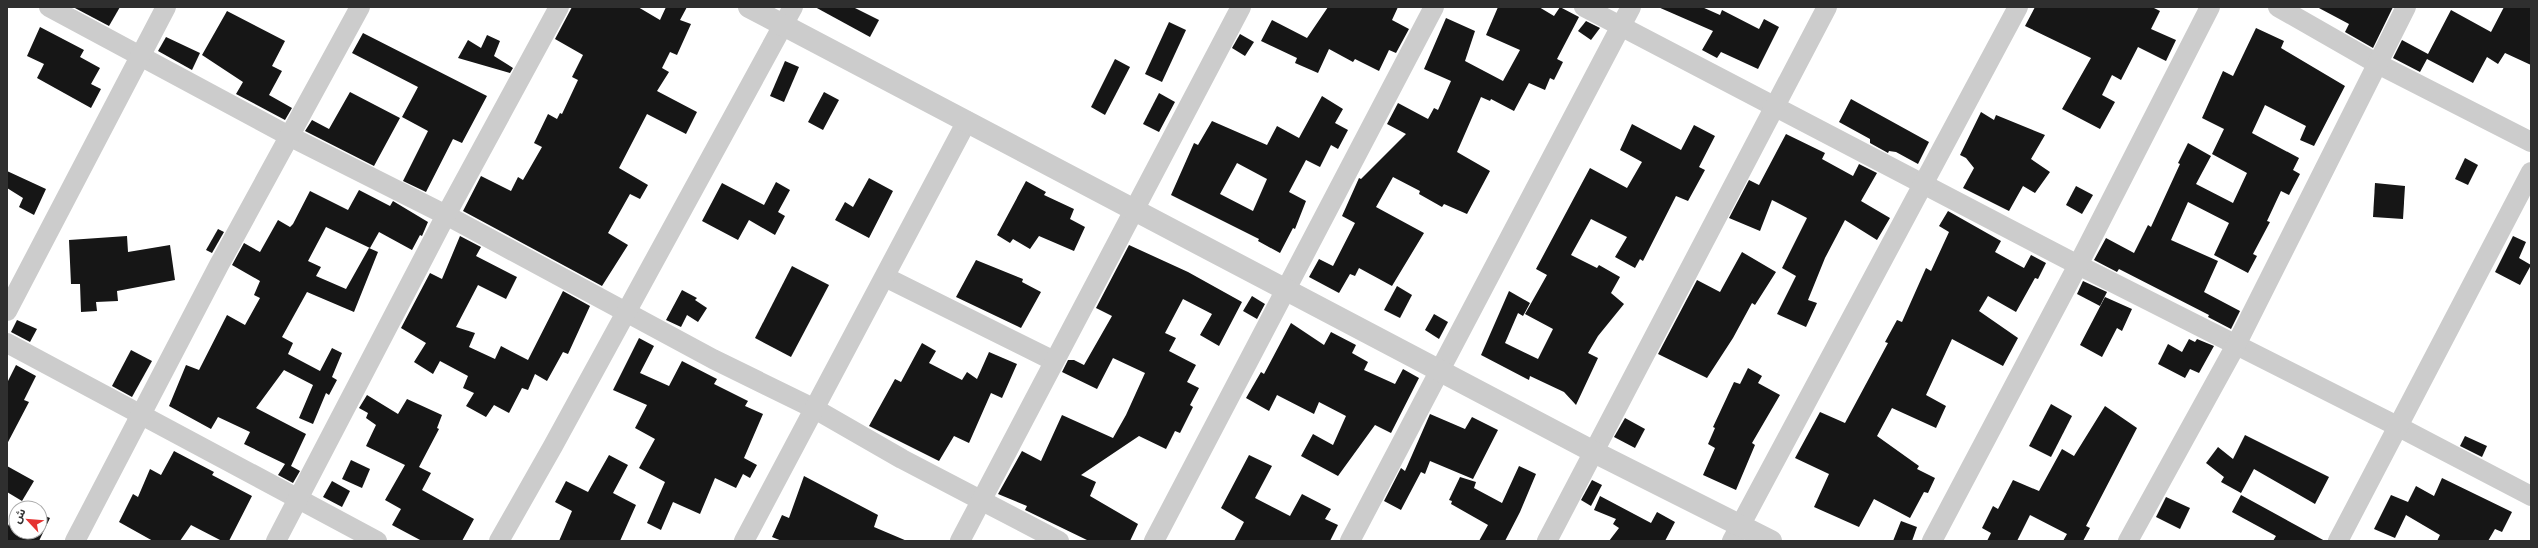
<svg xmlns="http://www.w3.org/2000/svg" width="2538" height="548" viewBox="0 0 2538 548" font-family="Raleway,'Noto Sans Arabic',sans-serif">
<rect width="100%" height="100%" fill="#fff"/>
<g fill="#161616" fill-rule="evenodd">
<path d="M 73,7 L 120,7 L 109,26 Z"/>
<path d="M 572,7 L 638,7 L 660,20 L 666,7 L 687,7 L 680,20 L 691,24 L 677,55 L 670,52 L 662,68 L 669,72 L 657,91 L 697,112 L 686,134 L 647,114 L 619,168 L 648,185 L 640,199 L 630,194 L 608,233 L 628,245 L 602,286 L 463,211 L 481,176 L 511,191 L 518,177 L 523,180 L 542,147 L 534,143 L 548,114 L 557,119 L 560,113 L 562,114 L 578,80 L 572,77 L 583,55 L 555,39 Z"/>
<path d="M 815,7 L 853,7 L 879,20 L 870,37 Z"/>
<path d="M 1328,7 L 1398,7 L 1392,20 L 1409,29 L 1396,53 L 1389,50 L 1379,71 L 1355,59 L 1353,62 L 1329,49 L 1318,73 L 1295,63 L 1297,58 L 1261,41 L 1272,20 L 1307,38 Z"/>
<path d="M 1498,7 L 1539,7 L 1554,16 L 1560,7 L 1579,17 L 1557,59 L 1563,62 L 1554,80 L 1550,78 L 1545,90 L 1529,83 L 1514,111 L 1491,99 L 1490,101 L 1481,97 L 1457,152 L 1490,171 L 1467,214 L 1444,204 L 1442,207 L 1419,194 L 1420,191 L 1393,177 L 1376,207 L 1424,233 L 1392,286 L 1359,268 L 1355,276 L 1350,274 L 1339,293 L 1309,277 L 1319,259 L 1333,266 L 1355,223 L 1342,216 L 1359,178 L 1361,179 L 1406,134 L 1387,124 L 1398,103 L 1428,119 L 1434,108 L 1438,110 L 1451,81 L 1424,69 L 1446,18 L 1475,31 L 1465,61 L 1503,81 L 1520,50 L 1486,35 Z"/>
<path d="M 1658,7 L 1702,7 L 1720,15 L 1722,10 L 1759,29 L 1764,19 L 1779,27 L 1758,69 L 1721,52 L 1717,58 L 1702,50 L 1713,31 Z"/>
<path d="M 2035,7 L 2152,7 L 2160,11 L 2151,29 L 2176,40 L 2166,61 L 2138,47 L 2121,80 L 2112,75 L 2102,95 L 2115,102 L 2100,129 L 2062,109 L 2091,58 L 2025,26 Z"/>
<path d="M 2317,7 L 2393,7 L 2373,48 L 2345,32 L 2349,24 Z"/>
<path d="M 2504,7 L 2531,7 L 2531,65 L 2505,53 L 2498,64 L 2487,57 L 2473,83 L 2427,59 L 2420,72 L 2393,58 L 2402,40 L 2428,54 L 2451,10 L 2491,32 Z"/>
<path d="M 227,11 L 285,41 L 272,66 L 282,71 L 269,95 L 292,108 L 285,120 L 236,94 L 243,82 L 202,55 Z"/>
<path d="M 1586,21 L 1600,28 L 1591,40 L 1578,31 Z"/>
<path d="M 1169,22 L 1186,30 L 1162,82 L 1145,74 Z"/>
<path d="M 40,27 L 84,50 L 80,57 L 100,68 L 91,84 L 101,89 L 91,108 L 37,78 L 44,64 L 27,56 Z"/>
<path d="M 2256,28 L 2284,41 L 2281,48 L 2345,86 L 2314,146 L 2300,140 L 2306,126 L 2265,105 L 2252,133 L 2299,158 L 2293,170 L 2300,174 L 2289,195 L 2281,191 L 2267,221 L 2270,222 L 2253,254 L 2257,256 L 2248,273 L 2214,255 L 2229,223 L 2188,202 L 2171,240 L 2218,261 L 2204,292 L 2240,311 L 2231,329 L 2208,317 L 2209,315 L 2119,269 L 2117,272 L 2094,260 L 2106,238 L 2134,253 L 2148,225 L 2151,227 L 2180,164 L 2178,163 L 2188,143 L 2211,156 L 2196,184 L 2233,203 L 2247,173 L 2212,154 L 2224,129 L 2202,118 L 2223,71 L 2233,76 Z"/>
<path d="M 363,33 L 487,96 L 462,143 L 453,139 L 426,192 L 403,181 L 428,131 L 402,117 L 418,87 L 352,53 Z"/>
<path d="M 1240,34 L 1254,42 L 1245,56 L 1232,48 Z"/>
<path d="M 487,35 L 500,41 L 494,56 L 513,68 L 510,73 L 458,58 L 468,40 L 481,48 Z"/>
<path d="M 166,37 L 200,53 L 192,70 L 158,51 Z"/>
<path d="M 1115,59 L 1130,67 L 1105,115 L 1091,107 Z"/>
<path d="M 785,61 L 799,67 L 784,102 L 770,96 Z"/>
<path d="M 350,92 L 400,118 L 374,166 L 305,131 L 312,120 L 329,129 Z"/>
<path d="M 824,92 L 839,100 L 823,130 L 808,122 Z"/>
<path d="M 1159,93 L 1175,102 L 1159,132 L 1143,124 Z"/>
<path d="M 1322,96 L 1343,109 L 1335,123 L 1348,130 L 1338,149 L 1331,145 L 1320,167 L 1306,160 L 1289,192 L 1306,201 L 1295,229 L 1293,228 L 1280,253 L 1258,241 L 1259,239 L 1171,195 L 1194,143 L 1198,145 L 1212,121 L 1267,145 L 1277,126 L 1299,138 ZM 1237,163 L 1267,179 L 1253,211 L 1220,194 Z"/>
<path d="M 1851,99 L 1929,142 L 1918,164 L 1896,152 L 1889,151 L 1888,153 L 1870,143 L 1870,139 L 1839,122 Z"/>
<path d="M 1981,112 L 1994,120 L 1996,115 L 2045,135 L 2031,159 L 2050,172 L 2035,193 L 2023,186 L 2009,211 L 1963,188 L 1974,168 L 1966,158 L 1960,155 Z"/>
<path d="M 1632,124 L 1681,150 L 1694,125 L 1715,136 L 1699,167 L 1705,170 L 1688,201 L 1676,196 L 1643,261 L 1640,259 L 1635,268 L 1615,257 L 1627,237 L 1591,219 L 1571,255 L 1597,268 L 1599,265 L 1620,277 L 1611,293 L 1624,304 L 1598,336 L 1588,353 L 1598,358 L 1576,405 L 1564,392 L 1530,376 L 1529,380 L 1481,355 L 1509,291 L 1530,303 L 1523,316 L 1518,313 L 1505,343 L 1538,359 L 1553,329 L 1525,314 L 1547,275 L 1536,269 L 1590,168 L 1627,188 L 1642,162 L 1620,150 Z"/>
<path d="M 1786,134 L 1825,153 L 1822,159 L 1853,176 L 1859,164 L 1877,173 L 1861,201 L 1890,218 L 1877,240 L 1845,220 L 1825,258 L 1808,300 L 1817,303 L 1806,327 L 1777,314 L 1796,276 L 1782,268 L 1807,218 L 1772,200 L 1760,231 L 1729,218 L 1749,180 L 1759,185 Z"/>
<path d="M 2465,158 L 2478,165 L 2468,185 L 2455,179 Z"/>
<path d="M 7,171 L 46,189 L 34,215 L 19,207 L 23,198 L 7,188 Z"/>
<path d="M 869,178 L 893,191 L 869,238 L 835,220 L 845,202 L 853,207 Z"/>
<path d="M 1026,181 L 1046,192 L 1044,195 L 1074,209 L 1070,219 L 1085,227 L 1074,251 L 1039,236 L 1030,249 L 1013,239 L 1010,243 L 997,235 Z"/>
<path d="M 776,182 L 790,190 L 778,212 L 785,216 L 775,235 L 749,220 L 738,240 L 702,221 L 722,183 L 764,205 Z"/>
<path d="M 2375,183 L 2405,186 L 2403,219 L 2373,217 Z"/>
<path d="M 2076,186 L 2093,195 L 2082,214 L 2066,205 Z"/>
<path d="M 359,190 L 390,206 L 393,201 L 428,222 L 422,236 L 420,235 L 412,250 L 379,232 L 370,248 L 326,227 L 308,261 L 321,267 L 316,276 L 346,289 L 369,248 L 378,252 L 354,312 L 307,292 L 282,337 L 293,343 L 288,354 L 320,371 L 332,348 L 342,353 L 332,377 L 337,380 L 329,395 L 326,393 L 313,424 L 299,418 L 313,385 L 284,370 L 256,408 L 306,434 L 291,466 L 300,471 L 293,483 L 278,475 L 285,464 L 244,444 L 250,432 L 218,417 L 211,429 L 169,406 L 186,365 L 199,370 L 227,315 L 245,325 L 260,298 L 254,295 L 260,281 L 232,265 L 244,243 L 260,252 L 278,220 L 290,227 L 293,224 L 310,191 L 348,210 Z"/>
<path d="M 1948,211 L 2001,241 L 1995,252 L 2024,268 L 2031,255 L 2046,263 L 2038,279 L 2035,278 L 2016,312 L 1988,296 L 1979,311 L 2018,338 L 2003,366 L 1952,339 L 1926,395 L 1946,406 L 1936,428 L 1892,408 L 1877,436 L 1919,466 L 1917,469 L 1935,478 L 1928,493 L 1924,492 L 1910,518 L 1874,499 L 1859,527 L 1814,507 L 1829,474 L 1795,458 L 1820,412 L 1845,423 L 1888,343 L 1885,342 L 1897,320 L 1902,322 L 1926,268 L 1931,271 L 1949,232 L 1939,226 Z"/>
<path d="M 218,229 L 224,232 L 212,253 L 206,250 Z"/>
<path d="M 127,236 L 128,252 L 170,245 L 175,280 L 117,291 L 118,301 L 96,302 L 97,311 L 81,312 L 80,284 L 71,284 L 69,240 Z"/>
<path d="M 460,236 L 481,247 L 476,256 L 517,277 L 506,299 L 478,285 L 456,327 L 475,333 L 469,347 L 495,359 L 501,346 L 528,360 L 563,291 L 590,306 L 568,354 L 563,352 L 547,381 L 535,374 L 528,390 L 522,388 L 509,413 L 494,405 L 486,417 L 466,406 L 474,393 L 463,388 L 468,376 L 440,361 L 433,374 L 414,362 L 426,343 L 401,328 L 430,273 L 442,279 Z"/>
<path d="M 2513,236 L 2526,242 L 2519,258 L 2531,265 L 2520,285 L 2495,272 Z"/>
<path d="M 1129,245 L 1188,272 L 1242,302 L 1219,346 L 1200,335 L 1212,314 L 1183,299 L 1165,333 L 1176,338 L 1169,351 L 1196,365 L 1187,382 L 1199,388 L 1190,405 L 1193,407 L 1180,433 L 1175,431 L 1166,449 L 1139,436 L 1081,475 L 1096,482 L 1090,496 L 1138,524 L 1130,541 L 1089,541 L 1025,510 L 1027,506 L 998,494 L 1022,451 L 1041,461 L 1062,415 L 1113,438 L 1126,415 L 1145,373 L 1113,358 L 1097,389 L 1062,372 L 1068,360 L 1074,360 L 1084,365 L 1112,316 L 1096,308 Z"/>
<path d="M 1742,252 L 1776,272 L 1755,305 L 1752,303 L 1733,338 L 1707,378 L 1658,354 L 1697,280 L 1720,292 Z"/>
<path d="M 976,260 L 1023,279 L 1022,282 L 1041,292 L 1021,328 L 956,297 Z"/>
<path d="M 792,266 L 829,285 L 791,357 L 755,338 Z"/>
<path d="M 2083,281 L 2107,292 L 2100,306 L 2077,294 Z"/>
<path d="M 1397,286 L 1412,295 L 1400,318 L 1384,310 Z"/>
<path d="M 682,290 L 697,298 L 695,300 L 707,308 L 698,322 L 687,315 L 681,327 L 666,320 Z"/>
<path d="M 1252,296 L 1265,304 L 1257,319 L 1243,311 Z"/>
<path d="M 2105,297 L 2132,309 L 2122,331 L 2117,328 L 2102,357 L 2080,345 Z"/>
<path d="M 1434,314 L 1448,322 L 1439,339 L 1425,330 Z"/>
<path d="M 17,320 L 37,329 L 30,342 L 11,332 Z"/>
<path d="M 1291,323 L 1324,345 L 1331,332 L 1356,345 L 1352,353 L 1368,362 L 1364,370 L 1395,384 L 1403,369 L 1419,378 L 1391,433 L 1375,425 L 1338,476 L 1301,456 L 1313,434 L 1333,445 L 1346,416 L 1319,402 L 1314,414 L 1277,395 L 1269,411 L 1246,398 L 1261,372 L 1264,374 Z"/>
<path d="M 639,338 L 654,346 L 640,373 L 669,386 L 682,361 L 717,379 L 714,384 L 748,401 L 745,406 L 763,414 L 744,458 L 757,465 L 750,478 L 743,474 L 736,488 L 715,478 L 700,514 L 673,502 L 661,530 L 647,523 L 665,482 L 639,468 L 655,439 L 635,428 L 647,405 L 613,390 Z"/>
<path d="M 2189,339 L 2195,342 L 2197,339 L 2214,346 L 2199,373 L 2190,369 L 2185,378 L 2158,364 L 2168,344 L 2182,352 Z"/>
<path d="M 922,343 L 936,351 L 929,363 L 962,380 L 967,372 L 977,379 L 989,352 L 1017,364 L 1002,398 L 991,393 L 969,443 L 954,436 L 939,461 L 869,426 L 895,379 L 901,382 Z"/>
<path d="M 131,350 L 152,361 L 132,397 L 112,386 Z"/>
<path d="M 16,365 L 36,376 L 24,400 L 29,402 L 7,444 L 7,383 Z"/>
<path d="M 1748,368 L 1762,376 L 1758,383 L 1780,395 L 1752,443 L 1755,445 L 1736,490 L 1703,475 L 1715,448 L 1708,444 L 1715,428 L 1713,427 L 1734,382 L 1740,384 Z"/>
<path d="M 367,395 L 398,414 L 407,399 L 442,415 L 437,428 L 439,429 L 419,467 L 431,473 L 422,490 L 474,519 L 462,541 L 422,541 L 392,525 L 401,509 L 385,500 L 405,465 L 366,446 L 376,425 L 366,418 L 368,413 L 359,408 Z"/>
<path d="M 2051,404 L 2072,416 L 2051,457 L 2029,446 Z"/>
<path d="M 2105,406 L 2137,428 L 2086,526 L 2090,528 L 2083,541 L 2063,541 L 2067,534 L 2030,515 L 2017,541 L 1987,541 L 1991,533 L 1982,528 L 1993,506 L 1998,509 L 2013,480 L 2039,491 L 2062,449 L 2074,456 Z"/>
<path d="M 1430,414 L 1465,429 L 1472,417 L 1498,430 L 1473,479 L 1430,461 L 1425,474 L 1421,472 L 1401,510 L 1384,501 L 1401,468 L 1405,471 Z"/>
<path d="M 1625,418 L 1645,429 L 1635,448 L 1614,437 Z"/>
<path d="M 2245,435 L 2329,477 L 2315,504 L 2254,469 L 2241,493 L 2221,482 L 2224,477 L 2206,463 L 2218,447 L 2233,459 Z"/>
<path d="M 2465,436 L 2487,446 L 2482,457 L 2460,446 Z"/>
<path d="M 174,451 L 214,472 L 212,475 L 252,496 L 229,541 L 222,541 L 191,525 L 180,541 L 153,541 L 119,522 L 133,494 L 138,497 L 150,469 L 161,475 Z"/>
<path d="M 609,455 L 628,465 L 613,493 L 636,505 L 620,541 L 559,541 L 572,511 L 555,502 L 566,481 L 588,492 Z"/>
<path d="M 1249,455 L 1272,466 L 1255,498 L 1290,516 L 1302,494 L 1331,509 L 1325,519 L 1338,525 L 1330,541 L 1234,541 L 1244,522 L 1221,508 Z"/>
<path d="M 351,460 L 370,469 L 362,488 L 342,479 Z"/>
<path d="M 7,466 L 34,481 L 22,501 L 7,492 Z"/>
<path d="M 1519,466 L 1536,474 L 1520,512 L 1505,541 L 1479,541 L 1488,525 L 1451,504 L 1452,501 L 1449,500 L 1460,477 L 1476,482 L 1474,488 L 1502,503 Z"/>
<path d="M 804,476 L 878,515 L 874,527 L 907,541 L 782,541 L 772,537 L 782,515 L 789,518 Z"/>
<path d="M 2442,478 L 2512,512 L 2502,532 L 2495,529 L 2488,541 L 2437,541 L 2440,535 L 2406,515 L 2395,538 L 2374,529 L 2391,495 L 2408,502 L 2416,486 L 2434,496 Z"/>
<path d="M 1592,480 L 1602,485 L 1591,506 L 1581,500 Z"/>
<path d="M 332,481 L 350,491 L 342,507 L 323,497 Z"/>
<path d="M 2241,495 L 2325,541 L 2273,541 L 2276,536 L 2232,512 Z"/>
<path d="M 1600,496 L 1651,523 L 1657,512 L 1675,522 L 1665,541 L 1609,541 L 1619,528 L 1613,524 L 1616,519 L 1594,510 Z"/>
<path d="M 2166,497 L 2190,508 L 2180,529 L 2156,517 Z"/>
<path d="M 16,510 L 16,532 L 40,532 L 40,514 L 50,518 L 39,541 L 7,541 L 7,528 Z"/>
<path d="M 1901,521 L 1917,527 L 1912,541 L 1893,541 Z"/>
</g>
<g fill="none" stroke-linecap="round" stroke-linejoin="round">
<g stroke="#ccc" stroke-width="20">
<path d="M 49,7 L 289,136 L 446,215 L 713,359 L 815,409 L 902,459 L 1059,541"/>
<path d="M 1584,7 L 2078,265 L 2399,427 L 2531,496"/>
<path d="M 2278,7 L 2376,63 L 2531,142"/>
<path d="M 885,277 L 1054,361"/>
<path d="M 7,311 L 166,7"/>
<path d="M 7,343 L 377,541"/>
<path d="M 75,541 L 219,265 L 360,7"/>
<path d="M 276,541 L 446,215 L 559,7"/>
<path d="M 499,541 L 553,446 L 793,7"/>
<path d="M 744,541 L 967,121"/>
<path d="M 960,541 L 1241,7"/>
<path d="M 1154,541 L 1434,7"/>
<path d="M 1350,541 L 1631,7"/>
<path d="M 1547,541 L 1827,7"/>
<path d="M 1732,541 L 2018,7"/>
<path d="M 1932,541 L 2078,265 L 2210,7"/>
<path d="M 2128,541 L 2236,345 L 2406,7"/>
<path d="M 2338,541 L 2531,172"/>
</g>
<path stroke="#ccc" stroke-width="22" d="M 749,7 L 1594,452 L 1771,541"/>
</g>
<rect width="2538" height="548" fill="none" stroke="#2f2f2f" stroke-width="16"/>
<g transform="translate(28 520) rotate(296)"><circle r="19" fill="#ffffff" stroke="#acacac"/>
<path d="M0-3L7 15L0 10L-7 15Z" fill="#e53332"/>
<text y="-6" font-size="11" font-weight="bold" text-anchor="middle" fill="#2f2f2f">ش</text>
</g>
</svg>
